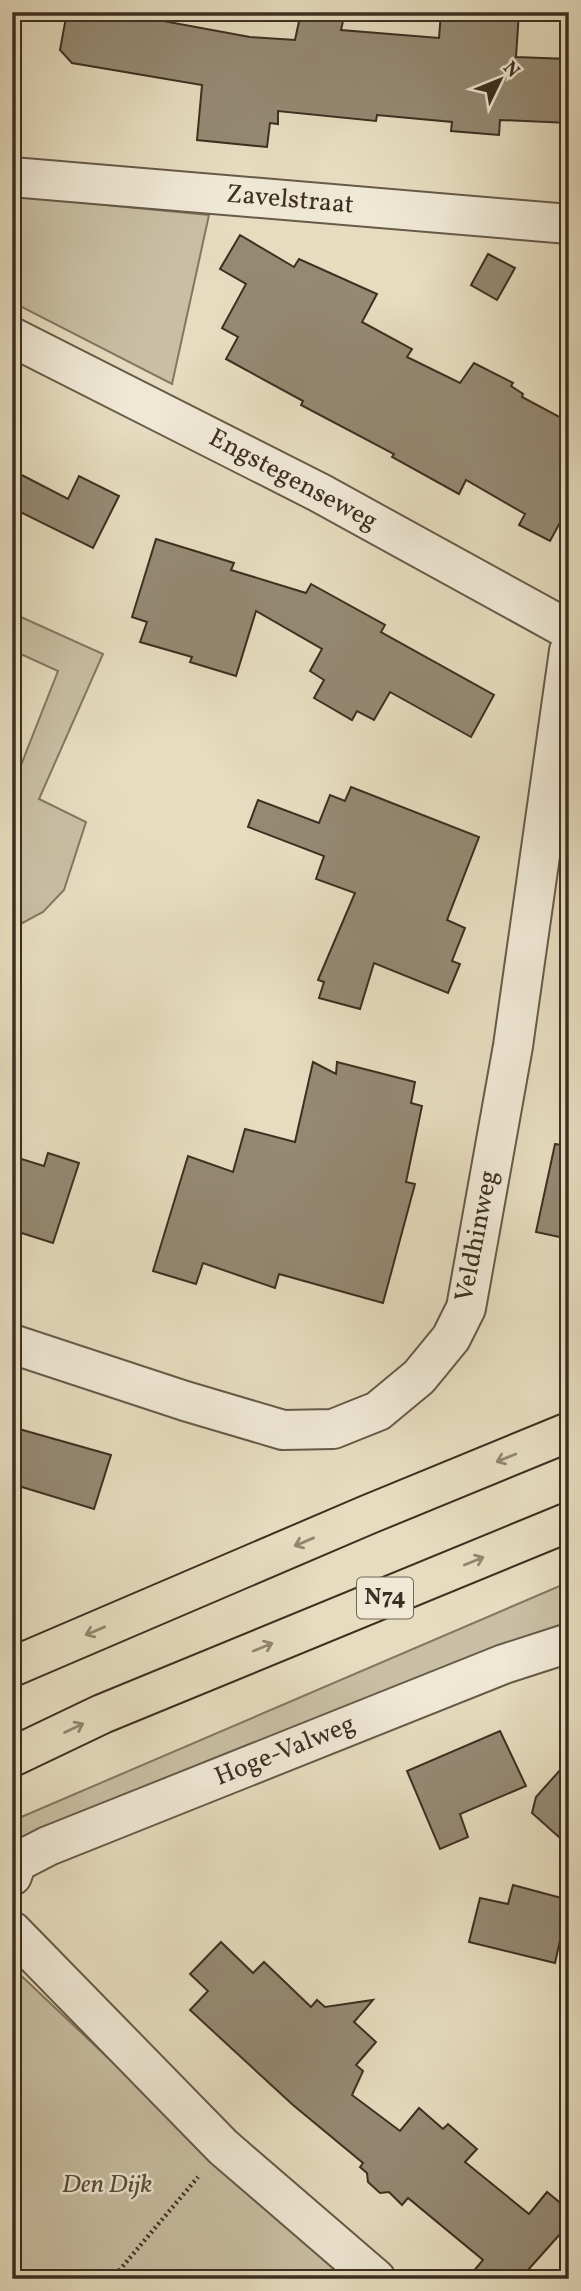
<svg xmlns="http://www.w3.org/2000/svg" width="581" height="2291" viewBox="0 0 581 2291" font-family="Vollkorn,serif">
<rect width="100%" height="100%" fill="#e6dcbf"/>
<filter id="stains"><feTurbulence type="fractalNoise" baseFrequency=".00286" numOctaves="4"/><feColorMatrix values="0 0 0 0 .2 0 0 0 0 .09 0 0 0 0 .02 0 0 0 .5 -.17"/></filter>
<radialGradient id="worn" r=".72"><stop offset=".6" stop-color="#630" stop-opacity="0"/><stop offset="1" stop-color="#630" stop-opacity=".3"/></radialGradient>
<g fill="#c9bfa4" stroke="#837762" stroke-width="2">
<path d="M 12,196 L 209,215 L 172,384 L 12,302 Z"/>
<path d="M 12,613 L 103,654 L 39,799 L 86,822 L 64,890 L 43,912 L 13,928 L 12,788 L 58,671 L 12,650 Z"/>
<path d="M 569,1582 L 569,1628 L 12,1855 L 12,1821 Z"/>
<path d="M 12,1967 L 218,2162 L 358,2279 L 12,2279 Z"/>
</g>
<g fill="#958973" stroke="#3d2f21" stroke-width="2">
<path d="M 67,12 L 164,12 L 163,21 L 250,37 L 295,40 L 301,12 L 345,12 L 341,30 L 439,38 L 441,12 L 519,12 L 516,57 L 569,59 L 569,123 L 500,120 L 499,135 L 451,131 L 452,122 L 377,115 L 376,121 L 278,111 L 278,124 L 270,123 L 267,147 L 197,140 L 202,85 L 72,63 L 60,50 Z"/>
<path d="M 240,235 L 294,267 L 299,259 L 377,294 L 362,322 L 412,349 L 407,357 L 460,383 L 474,363 L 513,383 L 511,386 L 523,394 L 522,397 L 569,422 L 569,506 L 550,541 L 519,525 L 525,514 L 466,480 L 459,494 L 392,457 L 394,454 L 301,405 L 303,401 L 226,359 L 238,337 L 222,328 L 246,284 L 220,269 Z"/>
<path d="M 488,254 L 515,268 L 497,300 L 471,285 Z"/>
<path d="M 12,470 L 68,499 L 79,476 L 119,496 L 93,548 L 12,508 Z"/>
<path d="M 156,539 L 234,563 L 231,570 L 306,593 L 311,584 L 385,625 L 381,632 L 494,695 L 471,737 L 390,692 L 374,720 L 357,711 L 352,720 L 314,698 L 324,680 L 310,671 L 322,649 L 256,611 L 236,676 L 190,662 L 192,657 L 140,642 L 147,622 L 132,617 Z"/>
<path d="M 351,787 L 479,837 L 447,920 L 465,928 L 452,961 L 460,964 L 448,993 L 374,963 L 360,1009 L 319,998 L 324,982 L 318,980 L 355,893 L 316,879 L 324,856 L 248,827 L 258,800 L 319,823 L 330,795 L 345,801 Z"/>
<path d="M 313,1062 L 336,1074 L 337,1062 L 415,1082 L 411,1103 L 422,1106 L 406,1182 L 415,1184 L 383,1303 L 279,1274 L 275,1288 L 203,1263 L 196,1284 L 153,1271 L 188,1156 L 233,1172 L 245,1129 L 295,1142 Z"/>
<path d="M 555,1144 L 569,1146 L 569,1239 L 536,1232 Z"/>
<path d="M 48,1153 L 79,1163 L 53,1243 L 12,1230 L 12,1156 L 44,1166 Z"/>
<path d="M 12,1427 L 111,1455 L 94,1509 L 12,1484 Z"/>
<path d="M 500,1731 L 526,1786 L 460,1814 L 468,1837 L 440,1849 L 407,1771 Z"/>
<path d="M 569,1760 L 569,1846 L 532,1813 L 536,1797 Z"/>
<path d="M 513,1885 L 569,1900 L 555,1963 L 469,1942 L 480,1898 L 508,1904 Z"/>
<path d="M 221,1942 L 253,1973 L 264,1962 L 311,2007 L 317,2000 L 325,2007 L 373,2000 L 354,2022 L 376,2042 L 356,2065 L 363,2071 L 352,2095 L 400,2131 L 419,2108 L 443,2129 L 448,2124 L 477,2149 L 465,2162 L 529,2214 L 547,2192 L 569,2210 L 569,2224 L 520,2279 L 467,2279 L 483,2260 L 408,2198 L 402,2205 L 389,2192 L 380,2193 L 368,2182 L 367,2173 L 360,2167 L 363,2163 L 293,2105 L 190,2010 L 208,1991 L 190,1974 Z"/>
</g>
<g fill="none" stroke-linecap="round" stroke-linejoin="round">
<g stroke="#675a48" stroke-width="42">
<g id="minor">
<path d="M 12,177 L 569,224"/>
<path d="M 12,337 L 320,493 L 569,630"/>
<path d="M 12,1344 L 185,1401 L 283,1430 L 333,1429 L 378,1411 L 419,1377 L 451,1338 L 466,1308 L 513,1046 L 569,651"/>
<path d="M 12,1876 L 17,1862 L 48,1846 L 504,1664 L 569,1643"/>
<path d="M 12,1931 L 223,2147 L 376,2279"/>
</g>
</g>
<g stroke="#3d2f21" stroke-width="42">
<g id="highway">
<path d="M 12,1667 L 367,1515 L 569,1432"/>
<path d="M 12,1757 L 102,1714 L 569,1522"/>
</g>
</g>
<path stroke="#3d2f21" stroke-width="4.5" stroke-dasharray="2 3.5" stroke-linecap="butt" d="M 112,2279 L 198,2177"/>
<use href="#minor" stroke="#efe8d5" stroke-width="38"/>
<use href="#highway" stroke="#e6dcbf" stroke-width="38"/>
</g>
<defs><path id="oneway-shaft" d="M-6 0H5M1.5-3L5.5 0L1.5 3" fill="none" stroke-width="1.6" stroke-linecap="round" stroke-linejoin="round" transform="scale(1.75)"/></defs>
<g stroke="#928670">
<use href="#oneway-shaft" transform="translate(506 1458) rotate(158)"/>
<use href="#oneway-shaft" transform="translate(304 1542) rotate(157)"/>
<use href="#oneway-shaft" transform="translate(474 1561) rotate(-22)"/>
<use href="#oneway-shaft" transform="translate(95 1631) rotate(157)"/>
<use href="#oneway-shaft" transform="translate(263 1647) rotate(-22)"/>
<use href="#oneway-shaft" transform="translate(74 1728) rotate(-26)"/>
</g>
<g text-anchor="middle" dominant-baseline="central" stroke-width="5" stroke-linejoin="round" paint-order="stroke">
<rect fill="#efe8d5" stroke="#726657" stroke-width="2" x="357" y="1577.5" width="56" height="41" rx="5"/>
<g font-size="24" font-weight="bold" fill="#3d2f21">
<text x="385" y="1598">N74</text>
</g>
<g font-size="26" fill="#3d2f21" stroke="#efe8d5">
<text transform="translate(290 200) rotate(5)">Zavelstraat</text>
<text transform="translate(293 480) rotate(28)">Engstegenseweg</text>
<text transform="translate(477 1236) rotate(-79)">Veldhinweg</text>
<text transform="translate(285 1751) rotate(-22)">Hoge-Valweg</text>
</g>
<g font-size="26" font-style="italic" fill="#594c3b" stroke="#efe8d5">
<text x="107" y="2185">Den Dijk</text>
</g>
</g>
<rect width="581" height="2291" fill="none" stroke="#e6dcbf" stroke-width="42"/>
<rect x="14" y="14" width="553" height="2263" fill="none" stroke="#3d2f21" stroke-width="3.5"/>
<rect x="21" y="21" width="539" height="2249" fill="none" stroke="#3d2f21" stroke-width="2"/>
<g transform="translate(500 80) rotate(47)" stroke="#efe8d5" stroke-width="5" paint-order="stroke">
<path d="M0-5L12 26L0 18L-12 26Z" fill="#3d2f21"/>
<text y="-10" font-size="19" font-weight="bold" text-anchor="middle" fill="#3d2f21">N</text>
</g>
<rect width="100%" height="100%" filter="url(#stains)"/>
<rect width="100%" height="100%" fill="url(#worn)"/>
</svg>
